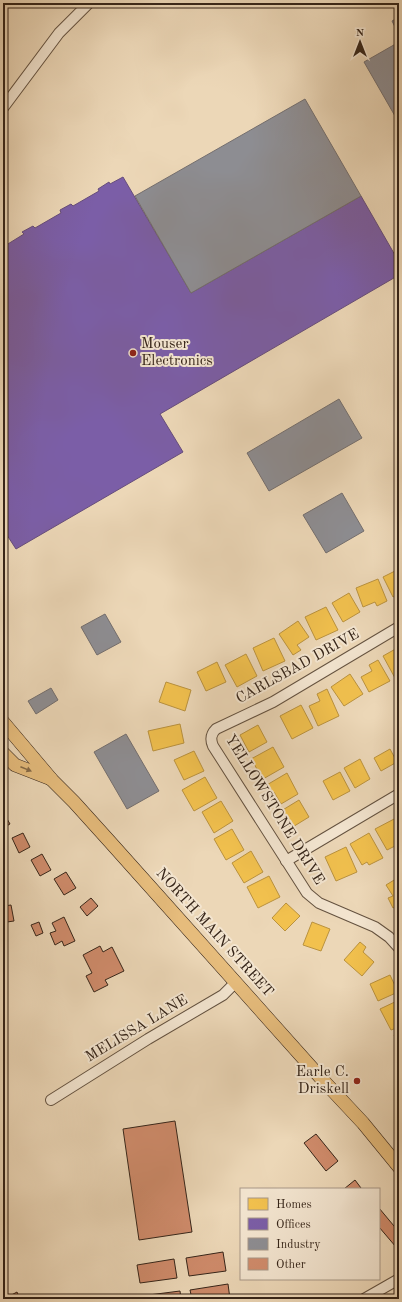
<svg xmlns="http://www.w3.org/2000/svg" width="402" height="1302" viewBox="0 0 402 1302" font-family="'Old Standard TT',serif">
<rect width="100%" height="100%" fill="#ecd7b7"/>
<filter id="stains"><feTurbulence type="fractalNoise" baseFrequency=".005" numOctaves="4"/><feColorMatrix values="0 0 0 0 .2 0 0 0 0 .09 0 0 0 0 .02 0 0 0 .5 -.17"/></filter>
<radialGradient id="worn" r=".72"><stop offset=".6" stop-color="#630" stop-opacity="0"/><stop offset="1" stop-color="#630" stop-opacity=".3"/></radialGradient>
<g fill="#f2c14e" stroke="#ba923e">
<path d="M 399,569 L 399,594 L 393,597 L 383,577 Z"/>
<path d="M 378,579 L 387,601 L 377,606 L 375,602 L 363,607 L 356,588 Z"/>
<path d="M 349,593 L 360,612 L 343,622 L 332,603 Z"/>
<path d="M 326,607 L 338,630 L 316,640 L 305,617 Z"/>
<path d="M 298,621 L 309,637 L 297,645 L 301,650 L 293,655 L 279,634 Z"/>
<path d="M 274,638 L 285,661 L 263,671 L 253,648 Z"/>
<path d="M 399,647 L 399,676 L 395,678 L 383,656 Z"/>
<path d="M 246,654 L 257,676 L 237,687 L 225,665 Z"/>
<path d="M 378,660 L 390,681 L 369,692 L 361,677 L 372,671 L 369,665 Z"/>
<path d="M 217,662 L 226,682 L 206,691 L 197,672 Z"/>
<path d="M 350,674 L 363,694 L 344,706 L 331,687 Z"/>
<path d="M 166,682 L 191,690 L 185,711 L 159,702 Z"/>
<path d="M 327,689 L 339,716 L 318,726 L 309,706 L 320,701 L 317,694 Z"/>
<path d="M 301,705 L 313,728 L 292,739 L 280,716 Z"/>
<path d="M 180,724 L 184,743 L 153,751 L 148,731 Z"/>
<path d="M 258,725 L 267,742 L 249,752 L 240,735 Z"/>
<path d="M 273,747 L 284,767 L 263,779 L 251,759 Z"/>
<path d="M 390,749 L 397,762 L 381,771 L 374,758 Z"/>
<path d="M 194,751 L 204,771 L 184,780 L 174,760 Z"/>
<path d="M 360,759 L 370,779 L 355,788 L 344,768 Z"/>
<path d="M 340,772 L 350,791 L 333,800 L 323,781 Z"/>
<path d="M 287,773 L 298,794 L 281,804 L 274,792 L 270,795 L 265,786 Z"/>
<path d="M 205,777 L 217,798 L 194,811 L 182,790 Z"/>
<path d="M 299,800 L 309,817 L 291,828 L 281,811 Z"/>
<path d="M 221,801 L 233,821 L 214,833 L 202,812 Z"/>
<path d="M 396,818 L 399,824 L 399,844 L 387,850 L 375,829 Z"/>
<path d="M 232,829 L 244,850 L 226,860 L 214,839 Z"/>
<path d="M 369,833 L 383,858 L 369,865 L 367,862 L 362,865 L 350,844 Z"/>
<path d="M 346,847 L 357,872 L 336,881 L 325,857 Z"/>
<path d="M 251,851 L 263,872 L 244,883 L 232,863 Z"/>
<path d="M 269,876 L 280,897 L 258,908 L 247,887 Z"/>
<path d="M 399,877 L 399,905 L 393,908 L 388,898 L 393,896 L 386,885 Z"/>
<path d="M 286,903 L 300,916 L 285,931 L 272,918 Z"/>
<path d="M 312,922 L 330,929 L 321,951 L 303,945 Z"/>
<path d="M 360,942 L 366,947 L 363,952 L 374,962 L 362,976 L 344,960 Z"/>
<path d="M 390,975 L 398,992 L 378,1001 L 370,984 Z"/>
<path d="M 399,1000 L 399,1027 L 391,1030 L 380,1009 Z"/>
<path d="M 399,1032 L 399,1045 L 394,1035 Z"/>
</g>
<path fill="#7b5ea7" stroke="#664d7c" d="M 123,177 L 191,293 L 361,196 L 399,262 L 399,275 L 160,414 L 183,452 L 16,549 L 3,529 L 3,247 L 24,234 L 22,232 L 33,226 L 35,228 L 61,213 L 60,210 L 71,204 L 73,206 L 99,191 L 98,189 L 109,182 L 110,184 Z"/>
<g fill="#8d8d92" stroke="#736e6e">
<path d="M 399,17 L 399,35 L 392,21 Z"/>
<path d="M 399,42 L 399,123 L 364,62 Z"/>
<path d="M 305,99 L 361,196 L 191,293 L 135,196 Z"/>
<path d="M 339,399 L 362,438 L 269,491 L 247,453 Z"/>
<path d="M 342,493 L 364,531 L 326,553 L 303,515 Z"/>
<path d="M 105,614 L 121,642 L 97,655 L 81,627 Z"/>
<path d="M 51,688 L 58,700 L 36,714 L 28,701 Z"/>
<path d="M 126,734 L 159,791 L 127,809 L 94,752 Z"/>
</g>
<g fill="#cf8b6b" stroke="#362519">
<path d="M 3,812 L 10,824 L 3,828 Z"/>
<path d="M 23,833 L 30,847 L 19,853 L 12,838 Z"/>
<path d="M 42,854 L 51,870 L 40,876 L 31,860 Z"/>
<path d="M 66,872 L 76,888 L 64,895 L 54,879 Z"/>
<path d="M 91,898 L 98,906 L 87,916 L 80,907 Z"/>
<path d="M 11,905 L 14,921 L 7,922 L 4,906 Z"/>
<path d="M 64,917 L 75,941 L 64,946 L 62,941 L 55,945 L 50,933 L 56,931 L 52,923 Z"/>
<path d="M 39,922 L 43,933 L 36,936 L 31,925 Z"/>
<path d="M 100,946 L 103,952 L 112,947 L 124,971 L 105,980 L 108,985 L 94,992 L 86,976 L 92,973 L 83,955 Z"/>
<path d="M 175,1121 L 192,1232 L 139,1240 L 123,1129 Z"/>
<path d="M 316,1134 L 338,1161 L 326,1171 L 304,1143 Z"/>
<path d="M 355,1180 L 361,1188 L 360,1189 L 344,1189 Z"/>
<path d="M 379,1208 L 399,1232 L 399,1242 L 396,1247 L 379,1227 Z"/>
<path d="M 223,1252 L 226,1271 L 189,1276 L 186,1258 Z"/>
<path d="M 174,1259 L 177,1278 L 140,1283 L 137,1265 Z"/>
<path d="M 228,1284 L 230,1299 L 192,1299 L 190,1290 Z"/>
<path d="M 180,1291 L 181,1299 L 142,1299 L 141,1296 Z"/>
<path d="M 17,1292 L 20,1299 L 4,1299 Z"/>
</g>
<g fill="none" stroke-linecap="round" stroke-linejoin="round">
<g stroke="#645240" stroke-width="12">
<g id="minor">
<path d="M 3,108 L 59,33 L 89,3"/>
<path d="M 399,627 L 273,702 L 216,729 C 211,734 210,739 213,746 L 307,893 L 319,903 L 375,927 L 389,937 L 399,948"/>
<path d="M 286,861 L 399,794"/>
<path d="M 51,1100 L 148,1039 L 223,995 L 236,982"/>
<path d="M 364,1299 L 399,1279"/>
</g>
</g>
<g stroke="#362519" stroke-width="14">
<g id="major">
<path d="M 3,722 L 52,780 L 74,802 L 111,843 L 320,1077 L 363,1123 L 399,1167"/>
<path d="M 3,753 L 15,765 L 51,779"/>
</g>
</g>
<use href="#minor" stroke="#f3e5d0" stroke-width="10"/>
<use href="#major" stroke="#e6bc7c" stroke-width="13"/>
</g>
<defs><path id="oneway-solid" d="M-6-.8H1V-3.2L6.5 0L1 3.2V.8H-6Z"/></defs>
<use fill="#856946" href="#oneway-solid" transform="translate(26 769) rotate(22)"/>
<g fill="#8f2418" stroke="#f3e5d0" stroke-width="1.5">
<circle cx="133" cy="353" r="4"/>
<circle cx="357" cy="1081" r="4"/>
</g>
<g text-anchor="middle" dominant-baseline="central" stroke-width="4" stroke-linejoin="round" paint-order="stroke">
<g font-size="15" fill="#362519" stroke="#f3e5d0" text-anchor="start">
<text x="141" y="344">Mouser<tspan x="141" dy="17">Electronics</tspan></text>
<text x="349" y="1072" text-anchor="end">Earle C.<tspan x="349" dy="17">Driskell</tspan></text>
</g>
<g font-size="15" fill="#362519" stroke="#f3e5d0">
<text transform="translate(298 667) rotate(-29)">CARLSBAD DRIVE</text>
<text transform="translate(274 810) rotate(58)">YELLOWSTONE DRIVE</text>
<text transform="translate(214 933) rotate(48)">NORTH MAIN STREET</text>
<text transform="translate(137 1029) rotate(-31)">MELISSA LANE</text>
</g>
</g>
<rect width="402" height="1302" fill="none" stroke="#ecd7b7" stroke-width="16"/>
<rect x="4" y="4" width="394" height="1294" fill="none" stroke="#362519" stroke-width="2"/>
<rect x="8" y="8" width="386" height="1286" fill="none" stroke="#362519"/>
<rect x="240" y="1188" width="140" height="92" fill="#f3e5d0" stroke="#a79887"/>
<rect x="248" y="1198" width="20" height="12" fill="#f2c14e" stroke="#a79887"/>
<text x="276" y="1208" font-size="12" fill="#362519">Homes</text>
<rect x="248" y="1218" width="20" height="12" fill="#7b5ea7" stroke="#a79887"/>
<text x="276" y="1228" font-size="12" fill="#362519">Offices</text>
<rect x="248" y="1238" width="20" height="12" fill="#8d8d92" stroke="#a79887"/>
<text x="276" y="1248" font-size="12" fill="#362519">Industry</text>
<rect x="248" y="1258" width="20" height="12" fill="#cf8b6b" stroke="#a79887"/>
<text x="276" y="1268" font-size="12" fill="#362519">Other</text>
<g transform="translate(360 42)" stroke="#f3e5d0" stroke-width="3" paint-order="stroke">
<path d="M0-3L7 15L0 10L-7 15Z" fill="#362519"/>
<text y="-6" font-size="11" font-weight="bold" text-anchor="middle" fill="#362519">N</text>
</g>
<rect width="100%" height="100%" filter="url(#stains)"/>
<rect width="100%" height="100%" fill="url(#worn)"/>
</svg>
